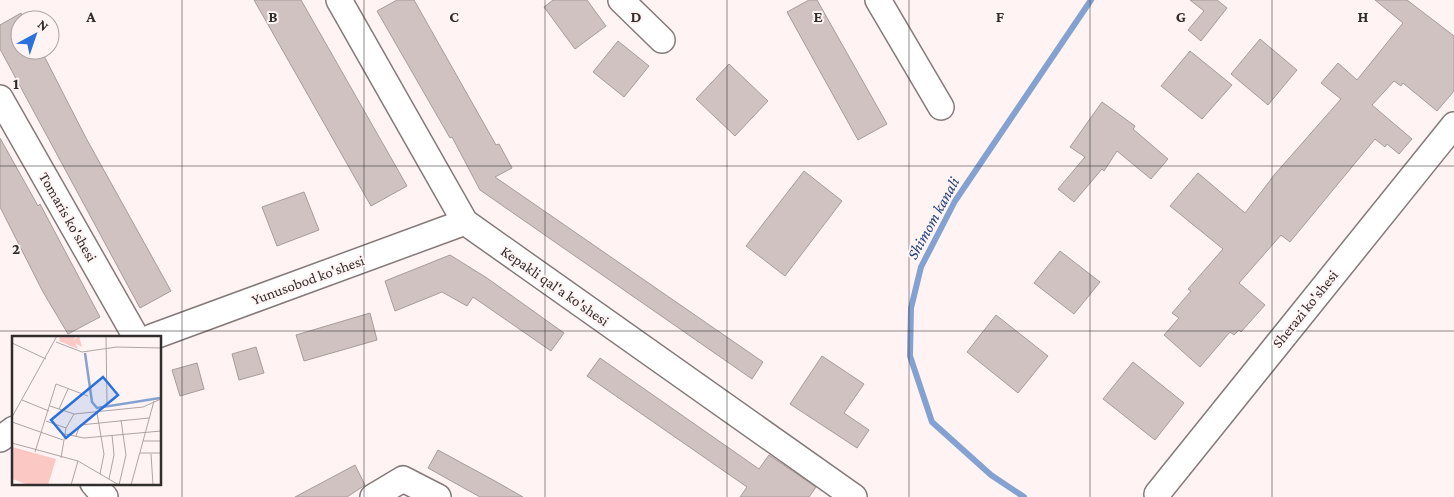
<svg xmlns="http://www.w3.org/2000/svg" width="1454" height="497" viewBox="0 0 1454 497" font-family="'Crimson Pro',serif">
<rect width="100%" height="100%" fill="#fff4f3"/>
<g fill="none" stroke-linecap="round" stroke-linejoin="round">
<path stroke="#84a2d1" stroke-width="6" d="M 1024,497 L 991,475 L 932,422 L 910,356 L 911,308 L 921,267 L 955,201 L 1091,0"/>
</g>
<g fill="#cfc2c1" stroke="#a89b9a">
<path d="M 254,0 L 301,0 L 407,186 L 371,206 Z"/>
<path d="M 397,0 L 414,0 L 496,145 L 499,144 L 512,168 L 495,177 L 763,362 L 752,379 L 480,190 L 452,137 L 450,138 L 377,11 Z"/>
<path d="M 553,0 L 587,0 L 606,26 L 575,49 L 544,7 Z"/>
<path d="M 809,0 L 817,0 L 887,124 L 858,140 L 787,12 Z"/>
<path d="M 1190,0 L 1217,0 L 1227,8 L 1201,41 L 1188,30 L 1204,11 Z"/>
<path d="M 1375,0 L 1407,0 L 1454,36 L 1454,91 L 1437,111 L 1403,83 L 1401,86 L 1394,81 L 1372,105 L 1412,139 L 1399,154 L 1387,144 L 1385,147 L 1375,139 L 1290,242 L 1281,235 L 1239,283 L 1265,305 L 1241,332 L 1239,330 L 1234,335 L 1230,332 L 1200,367 L 1164,335 L 1179,318 L 1172,313 L 1191,291 L 1188,289 L 1223,249 L 1170,206 L 1198,173 L 1245,213 L 1275,174 L 1341,99 L 1321,83 L 1338,63 L 1357,80 L 1403,23 Z"/>
<path d="M 21,13 L 24,20 L 20,20 L 20,50 L 41,50 L 86,138 L 171,291 L 140,308 L 0,49 L 0,25 Z"/>
<path d="M 1260,39 L 1297,70 L 1268,105 L 1231,74 Z"/>
<path d="M 618,41 L 649,66 L 624,97 L 593,72 Z"/>
<path d="M 1190,51 L 1232,85 L 1202,119 L 1161,86 Z"/>
<path d="M 729,64 L 768,101 L 735,136 L 696,99 Z"/>
<path d="M 1102,102 L 1135,126 L 1133,129 L 1168,159 L 1151,179 L 1117,151 L 1104,171 L 1102,169 L 1074,202 L 1058,189 L 1085,157 L 1070,147 Z"/>
<path d="M 0,138 L 38,206 L 40,204 L 100,317 L 68,334 L 43,292 L 0,207 Z"/>
<path d="M 804,171 L 842,201 L 785,276 L 746,246 Z"/>
<path d="M 304,192 L 319,230 L 277,246 L 262,207 Z"/>
<path d="M 1060,251 L 1100,282 L 1074,314 L 1034,283 Z"/>
<path d="M 450,255 L 487,278 L 564,333 L 551,351 L 473,297 L 467,306 L 442,292 L 395,311 L 385,281 Z"/>
<path d="M 370,313 L 377,340 L 304,361 L 296,335 Z"/>
<path d="M 996,315 L 1048,356 L 1018,393 L 967,352 Z"/>
<path d="M 256,347 L 264,373 L 239,380 L 232,354 Z"/>
<path d="M 822,356 L 864,384 L 844,413 L 869,430 L 857,448 L 790,404 Z"/>
<path d="M 600,358 L 759,469 L 769,455 L 816,487 L 809,497 L 740,497 L 747,487 L 587,376 Z"/>
<path d="M 1133,362 L 1184,403 L 1155,440 L 1103,399 Z"/>
<path d="M 197,363 L 204,389 L 180,396 L 172,370 Z"/>
<path d="M 438,450 L 495,481 L 523,497 L 480,497 L 428,468 Z"/>
<path d="M 355,465 L 365,485 L 347,497 L 295,497 Z"/>
</g>
<g fill="none" stroke-linecap="round" stroke-linejoin="round">
<g stroke="#857a79" stroke-width="28">
<g id="minor">
<path d="M 339,0 L 465,222 L 854,497"/>
<path d="M 621,0 L 662,40"/>
<path d="M 878,0 L 941,107"/>
<path d="M 0,98 L 136,337"/>
<path d="M 152,337 L 465,222"/>
<path d="M 0,439 L 14,429"/>
<path d="M 93,483 L 105,497"/>
<path d="M 1157,494 L 1454,125"/>
<path d="M 373,497 L 403,479 L 438,497"/>
</g>
</g>
<use href="#minor" stroke="#fff" stroke-width="25"/>
</g>
<path fill="none" stroke="#322d2d" stroke-width="1" stroke-opacity="0.55" d="M 182,0 L 182,497M 364,0 L 364,497M 545,0 L 545,497M 727,0 L 727,497M 909,0 L 909,497M 1090,0 L 1090,497M 1272,0 L 1272,497M 0,166 L 1454,166M 0,331 L 1454,331"/>
<g text-anchor="middle" dominant-baseline="central" stroke-width="4" stroke-linejoin="round" paint-order="stroke">
<g font-size="15" fill="#322d2d" stroke="#fff4f3">
<text transform="translate(68 217) rotate(60)">Tomaris ko'shesi</text>
<text transform="translate(308 280) rotate(-20)">Yunusobod ko'shesi</text>
<text transform="translate(555 286) rotate(35)">Kepakli qal'a ko'shesi</text>
<text transform="translate(1305 309) rotate(-51)">Sherazi ko'shesi</text>
</g>
<g font-size="16" font-style="italic" fill="#20447e" stroke="#fff4f3">
<text transform="translate(933 218) rotate(-61)">Shimom kanali</text>
</g>
</g>
<g transform="translate(12 336)">
<rect width="149" height="149" fill="#fff4f3"/>
<path d="M 48,0 L 63,0 L 62,4 L 67,0 L 70,11 L 63,7 L 66,13 L 47,5 ZM 0,111 L 44,123 L 36,149 L 17,149 L 0,143 Z" fill="#fcc8c4"/>
<path fill="none" stroke="#84a2d1" stroke-width="2.5" d="M 73,17 L 80,66 L 85,72 L 148,62"/>
<path fill="none" stroke="#ada4a4" stroke-width="1" d="M 94,0 L 95,67M 44,6 L 70,16 L 105,11 L 149,12M 0,7 L 34,23M 10,64 L 37,75M 38,70 L 62,78 L 131,71 L 149,63M 47,73 L 56,53M 85,77 L 92,118 L 88,138M 0,81 L 45,0M 34,85 L 54,92M 0,86 L 51,104M 53,98 L 72,102 L 149,95M 64,100 L 68,89 L 137,82M 131,105 L 149,105M 0,107 L 66,125 L 107,149M 23,116 L 44,48 L 76,60M 128,117 L 149,117M 139,118 L 141,149M 49,122 L 54,92 L 62,78M 97,143 L 102,119 L 100,99M 59,149 L 66,125M 107,149 L 114,119 L 109,84M 119,149 L 142,65"/>
<path fill="#2b71de" fill-opacity="0.15" stroke="#2b71de" stroke-width="2.5" d="M 91,41 L 106,59 L 54,102 L 39,84 Z"/>
<rect width="149" height="149" fill="none" stroke="#322d2d" stroke-width="2.5"/>
</g>
<g font-size="16" text-anchor="middle" font-weight="bold" fill="#322d2d" stroke="#fff4f3" stroke-width="4" stroke-linejoin="round" paint-order="stroke">
<text x="91" y="22">A</text>
<text x="273" y="22">B</text>
<text x="454" y="22">C</text>
<text x="636" y="22">D</text>
<text x="818" y="22">E</text>
<text x="1000" y="22">F</text>
<text x="1181" y="22">G</text>
<text x="1363" y="22">H</text>
<text x="16" y="89">1</text>
<text x="16" y="254">2</text>
</g>
<g transform="translate(35 35) rotate(40)"><circle r="24" fill="#fff4f3" stroke="#ada4a4"/>
<path d="M0-4L9 19L0 12L-9 19Z" fill="#2b71de"/>
<text y="-8" font-size="14" font-weight="bold" text-anchor="middle" fill="#322d2d">N</text>
</g>
</svg>
